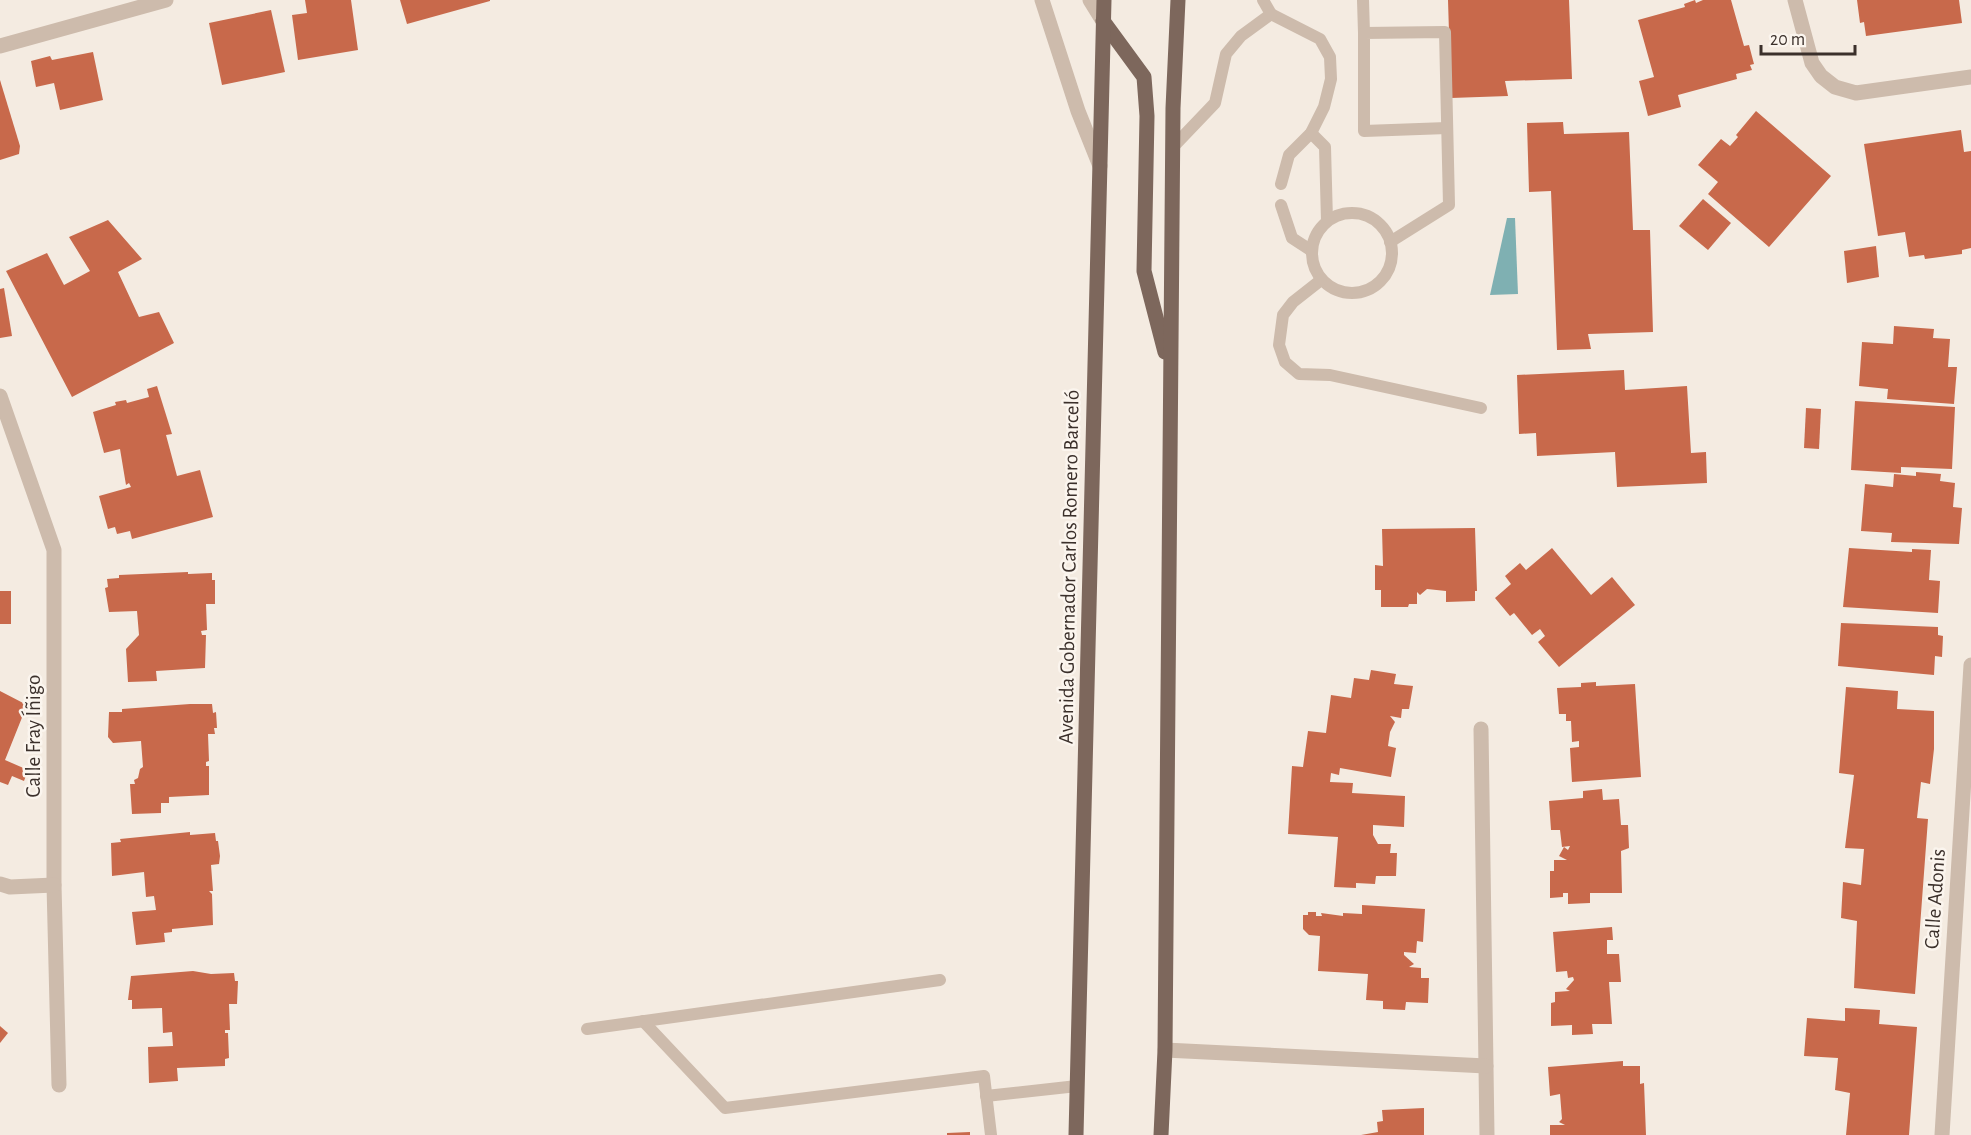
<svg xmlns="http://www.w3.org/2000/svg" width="1971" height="1135" viewBox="0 0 1971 1135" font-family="'Alegreya Sans',sans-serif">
<rect width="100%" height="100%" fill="#f4ebe1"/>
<path fill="#7fb0b2" d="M 1507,218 L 1515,218 L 1518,294 L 1490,295 Z"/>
<g fill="#c8694b">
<path d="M 305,0 L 351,0 L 358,50 L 298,60 L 292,15 L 307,13 Z"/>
<path d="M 400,0 L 490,0 L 490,1 L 407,24 Z"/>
<path d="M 1448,0 L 1569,0 L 1572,79 L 1505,81 L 1508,96 L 1451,98 Z"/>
<path d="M 1695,0 L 1696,3 L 1703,0 L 1731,0 L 1744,46 L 1749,45 L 1754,64 L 1750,65 L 1752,70 L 1736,74 L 1737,79 L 1678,95 L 1681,107 L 1648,116 L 1639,81 L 1654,77 L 1638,20 L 1685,7 L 1684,4 Z"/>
<path d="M 1857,0 L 1959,0 L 1962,23 L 1866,36 L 1864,22 L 1860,23 Z"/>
<path d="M 271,10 L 285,72 L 222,85 L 209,23 Z"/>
<path d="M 93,52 L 103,100 L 60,110 L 54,83 L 36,87 L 31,61 L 50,56 L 52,60 Z"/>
<path d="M 0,80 L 20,146 L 19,154 L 0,160 Z"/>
<path d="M 1756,111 L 1831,176 L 1769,247 L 1708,194 L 1718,182 L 1698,165 L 1721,139 L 1730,146 L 1738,137 L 1736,135 Z"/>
<path d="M 1563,122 L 1564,134 L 1629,132 L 1633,230 L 1650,230 L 1653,332 L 1588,334 L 1591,349 L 1557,350 L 1551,191 L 1529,192 L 1527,123 Z"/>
<path d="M 1961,130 L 1964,152 L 1971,151 L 1971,248 L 1962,250 L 1962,254 L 1925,259 L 1924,255 L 1909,257 L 1905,232 L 1878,236 L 1864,144 Z"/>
<path d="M 1703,199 L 1731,223 L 1708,250 L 1679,226 Z"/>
<path d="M 108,220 L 142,259 L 118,272 L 139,317 L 159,312 L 174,343 L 72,397 L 6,271 L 47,253 L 64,285 L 90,271 L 69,237 Z"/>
<path d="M 1876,246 L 1879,277 L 1847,283 L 1844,251 Z"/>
<path d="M 4,288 L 12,336 L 0,338 L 0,289 Z"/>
<path d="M 1894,326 L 1934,329 L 1933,338 L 1950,339 L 1948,367 L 1957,367 L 1954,404 L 1887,399 L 1888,389 L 1859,386 L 1862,342 L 1893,344 Z"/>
<path d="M 1624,370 L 1625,390 L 1687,386 L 1691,453 L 1706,452 L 1707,483 L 1617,487 L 1615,452 L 1537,456 L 1536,433 L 1519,434 L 1517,375 Z"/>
<path d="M 157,386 L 172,434 L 166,435 L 177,476 L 200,470 L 213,517 L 132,539 L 130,531 L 117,534 L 115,527 L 108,529 L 99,496 L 131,487 L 129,483 L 126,485 L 120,449 L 104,453 L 93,412 L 116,405 L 115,402 L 126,400 L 127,403 L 149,397 L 147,389 Z"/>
<path d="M 1855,401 L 1955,407 L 1952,469 L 1901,467 L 1901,473 L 1851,470 Z"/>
<path d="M 1806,408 L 1821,409 L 1819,449 L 1804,448 Z"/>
<path d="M 1916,472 L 1941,474 L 1940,481 L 1955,483 L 1953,507 L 1962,508 L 1959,544 L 1891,542 L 1892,533 L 1861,531 L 1865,484 L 1893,487 L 1894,474 L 1916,476 Z"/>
<path d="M 1475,528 L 1477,591 L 1475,591 L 1475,601 L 1446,602 L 1446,591 L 1427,589 L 1420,595 L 1417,592 L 1417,604 L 1409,604 L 1408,607 L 1381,607 L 1381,590 L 1375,590 L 1375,565 L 1383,566 L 1382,529 Z"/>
<path d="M 1552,548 L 1591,595 L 1612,577 L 1635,605 L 1559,667 L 1538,642 L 1545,636 L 1540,629 L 1532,635 L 1514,613 L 1510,616 L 1495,598 L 1511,584 L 1505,576 L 1520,563 L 1526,570 Z"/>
<path d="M 1849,548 L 1912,552 L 1912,549 L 1931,550 L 1929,580 L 1940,581 L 1938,613 L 1843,607 Z"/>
<path d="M 188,572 L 188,574 L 212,573 L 212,580 L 215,580 L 215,604 L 206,604 L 207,630 L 201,631 L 202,635 L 206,635 L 205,668 L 156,671 L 157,681 L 128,682 L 126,649 L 139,635 L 137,611 L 109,612 L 105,588 L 108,587 L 107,579 L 119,578 L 119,575 Z"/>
<rect x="0" y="591" width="11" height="33"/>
<path d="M 1841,623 L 1938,627 L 1938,635 L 1943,636 L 1942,657 L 1935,656 L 1934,675 L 1838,666 Z"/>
<path d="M 1371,670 L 1396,674 L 1394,684 L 1413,686 L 1409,709 L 1402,709 L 1401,718 L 1390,716 L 1395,722 L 1390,732 L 1388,746 L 1396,748 L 1391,777 L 1340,768 L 1339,775 L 1331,773 L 1330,782 L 1353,783 L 1352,793 L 1405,796 L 1404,827 L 1373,825 L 1373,835 L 1378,844 L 1391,844 L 1390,853 L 1397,853 L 1396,876 L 1376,876 L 1375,884 L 1356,883 L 1356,888 L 1334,887 L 1338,837 L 1288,834 L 1292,766 L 1303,767 L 1308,731 L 1326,733 L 1331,695 L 1351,698 L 1354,678 L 1369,680 Z"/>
<path d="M 1596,682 L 1596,686 L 1635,684 L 1641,777 L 1572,782 L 1570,748 L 1579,747 L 1579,741 L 1572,742 L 1571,721 L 1566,721 L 1566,714 L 1559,714 L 1557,688 L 1581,687 L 1581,683 Z"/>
<path d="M 1846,687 L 1898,691 L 1897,709 L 1934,711 L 1934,749 L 1930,784 L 1921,782 L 1917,818 L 1928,819 L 1915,994 L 1854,988 L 1857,921 L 1841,918 L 1843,882 L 1861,885 L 1864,849 L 1845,848 L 1854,775 L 1839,773 Z"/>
<path d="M 0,691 L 27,705 L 5,760 L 28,770 L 24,781 L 12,776 L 8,785 L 0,782 Z"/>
<path d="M 190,704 L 212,704 L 213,713 L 216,712 L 217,728 L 214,728 L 215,734 L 208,734 L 209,761 L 206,762 L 206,766 L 209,766 L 209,795 L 169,797 L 169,803 L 161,803 L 161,813 L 132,814 L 130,784 L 135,784 L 134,780 L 138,778 L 140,769 L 143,767 L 141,741 L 113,743 L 108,737 L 109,712 L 122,712 L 122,709 Z"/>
<path d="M 1602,789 L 1603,800 L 1619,799 L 1621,825 L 1628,825 L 1629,848 L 1621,851 L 1622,893 L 1590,893 L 1590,903 L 1568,904 L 1568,893 L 1563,893 L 1563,897 L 1550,898 L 1550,871 L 1554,871 L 1554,860 L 1567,860 L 1559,856 L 1564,847 L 1568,850 L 1570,846 L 1562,847 L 1560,830 L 1551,830 L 1549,801 L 1583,798 L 1583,791 Z"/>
<path d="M 190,832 L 190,835 L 215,833 L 216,841 L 218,841 L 220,856 L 219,864 L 211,865 L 213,891 L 209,891 L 212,894 L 213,925 L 172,929 L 172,932 L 164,933 L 165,942 L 136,945 L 132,912 L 156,910 L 154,896 L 146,897 L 144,872 L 112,876 L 111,843 L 121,842 L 120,839 Z"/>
<path d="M 1362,905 L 1425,909 L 1423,942 L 1417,941 L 1416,953 L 1404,952 L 1404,955 L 1414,964 L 1409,967 L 1421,968 L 1421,978 L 1429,978 L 1428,1003 L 1406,1002 L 1405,1010 L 1383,1009 L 1383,1001 L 1366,1000 L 1368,974 L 1318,971 L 1320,936 L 1309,935 L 1303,929 L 1303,915 L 1308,915 L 1308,912 L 1316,912 L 1316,916 L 1322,916 L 1321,913 L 1343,916 L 1343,913 L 1362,914 Z"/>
<path d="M 1612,927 L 1613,940 L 1607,940 L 1607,954 L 1619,954 L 1621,982 L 1609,982 L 1612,1024 L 1592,1024 L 1593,1034 L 1572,1035 L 1572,1025 L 1551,1026 L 1551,1003 L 1555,1002 L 1555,992 L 1570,991 L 1566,989 L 1574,980 L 1573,977 L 1568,978 L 1567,971 L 1556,972 L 1553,932 Z"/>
<path d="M 193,971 L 211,974 L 234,973 L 235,981 L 238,981 L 237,1004 L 229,1004 L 230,1030 L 225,1030 L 225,1033 L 228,1033 L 229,1058 L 225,1059 L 225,1066 L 177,1068 L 178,1081 L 149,1083 L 148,1047 L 173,1046 L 172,1032 L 163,1033 L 162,1008 L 132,1009 L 132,1000 L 128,1000 L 131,976 Z"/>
<path d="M 1845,1008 L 1880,1010 L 1879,1024 L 1917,1027 L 1909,1135 L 1846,1135 L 1850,1093 L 1835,1090 L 1838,1058 L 1804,1056 L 1807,1018 L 1845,1021 Z"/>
<path d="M 0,1026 L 8,1033 L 0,1043 Z"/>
<path d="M 1623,1061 L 1623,1066 L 1640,1066 L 1640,1084 L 1644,1083 L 1646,1135 L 1550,1135 L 1550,1125 L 1565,1125 L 1559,1122 L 1562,1119 L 1560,1094 L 1550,1096 L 1548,1067 Z"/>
<path d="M 1424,1108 L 1424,1135 L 1361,1135 L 1378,1132 L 1377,1122 L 1383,1121 L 1382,1110 Z"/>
<path d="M 970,1132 L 970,1135 L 947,1135 L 947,1133 Z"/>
</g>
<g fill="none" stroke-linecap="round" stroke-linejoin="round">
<g stroke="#cdbbac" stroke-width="12">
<path d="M 1363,0 L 1364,33"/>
<path d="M 1271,14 L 1320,39 L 1330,57 L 1331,79 L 1324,107 L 1311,133 L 1289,155 L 1281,184"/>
<path d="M 1311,133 L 1325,147 L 1327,221"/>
<path d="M 1172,148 L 1215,103 L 1226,54 L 1241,36 L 1271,14 L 1263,0"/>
<path d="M 1281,205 L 1292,238 L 1312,251"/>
<circle cx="1352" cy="253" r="40"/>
<path d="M 1390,242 L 1449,205 L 1445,32 L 1364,33 L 1364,131 L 1447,128"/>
<path d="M 1321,280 L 1293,302 L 1283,315 L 1279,345 L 1285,362 L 1299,374 L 1330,375 L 1481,408"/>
<path d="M 643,1021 L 725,1108 L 984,1076 L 991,1135"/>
<path d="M 587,1029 L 940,980"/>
<path d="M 986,1096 L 1077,1086"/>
</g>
<g stroke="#cdbbac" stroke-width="15">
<path d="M 1042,0 L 1078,111 L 1100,166"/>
<path d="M 1090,0 L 1103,21"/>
<path d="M 1795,0 L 1812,63 L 1821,76 L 1835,87 L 1856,93 L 1971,77"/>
<path d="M 0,46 L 166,0"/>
<path d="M 0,396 L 54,550 L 54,885 L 59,1085"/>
<path d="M 1481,729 L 1487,1135"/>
<path d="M 0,884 L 10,887 L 54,885"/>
<path d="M 1165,1050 L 1486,1066"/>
<path d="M 1942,1135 L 1971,665"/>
</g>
<g stroke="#7d675c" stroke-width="15">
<path d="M 1103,21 L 1144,77 L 1147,116 L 1144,271 L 1165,352"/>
<path d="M 1076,1135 L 1104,0"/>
<path d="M 1161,1135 L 1165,1050 L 1173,108 L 1178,0"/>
</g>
</g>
<g text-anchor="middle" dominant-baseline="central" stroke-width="5" stroke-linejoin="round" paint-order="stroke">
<g font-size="21" fill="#3b302b" stroke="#fbf5ee">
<text transform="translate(1069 567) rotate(-89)">Avenida Gobernador Carlos Romero Barceló</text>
<text transform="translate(33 736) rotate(-90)">Calle Fray Íñigo</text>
<text transform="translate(1935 899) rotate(-86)">Calle Adonis</text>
</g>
</g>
<path d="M1761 45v9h94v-9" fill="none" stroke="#3b302b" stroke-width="3"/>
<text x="1770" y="45" font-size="18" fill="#3b302b" stroke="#fbf5ee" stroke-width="4.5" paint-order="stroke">20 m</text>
</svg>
